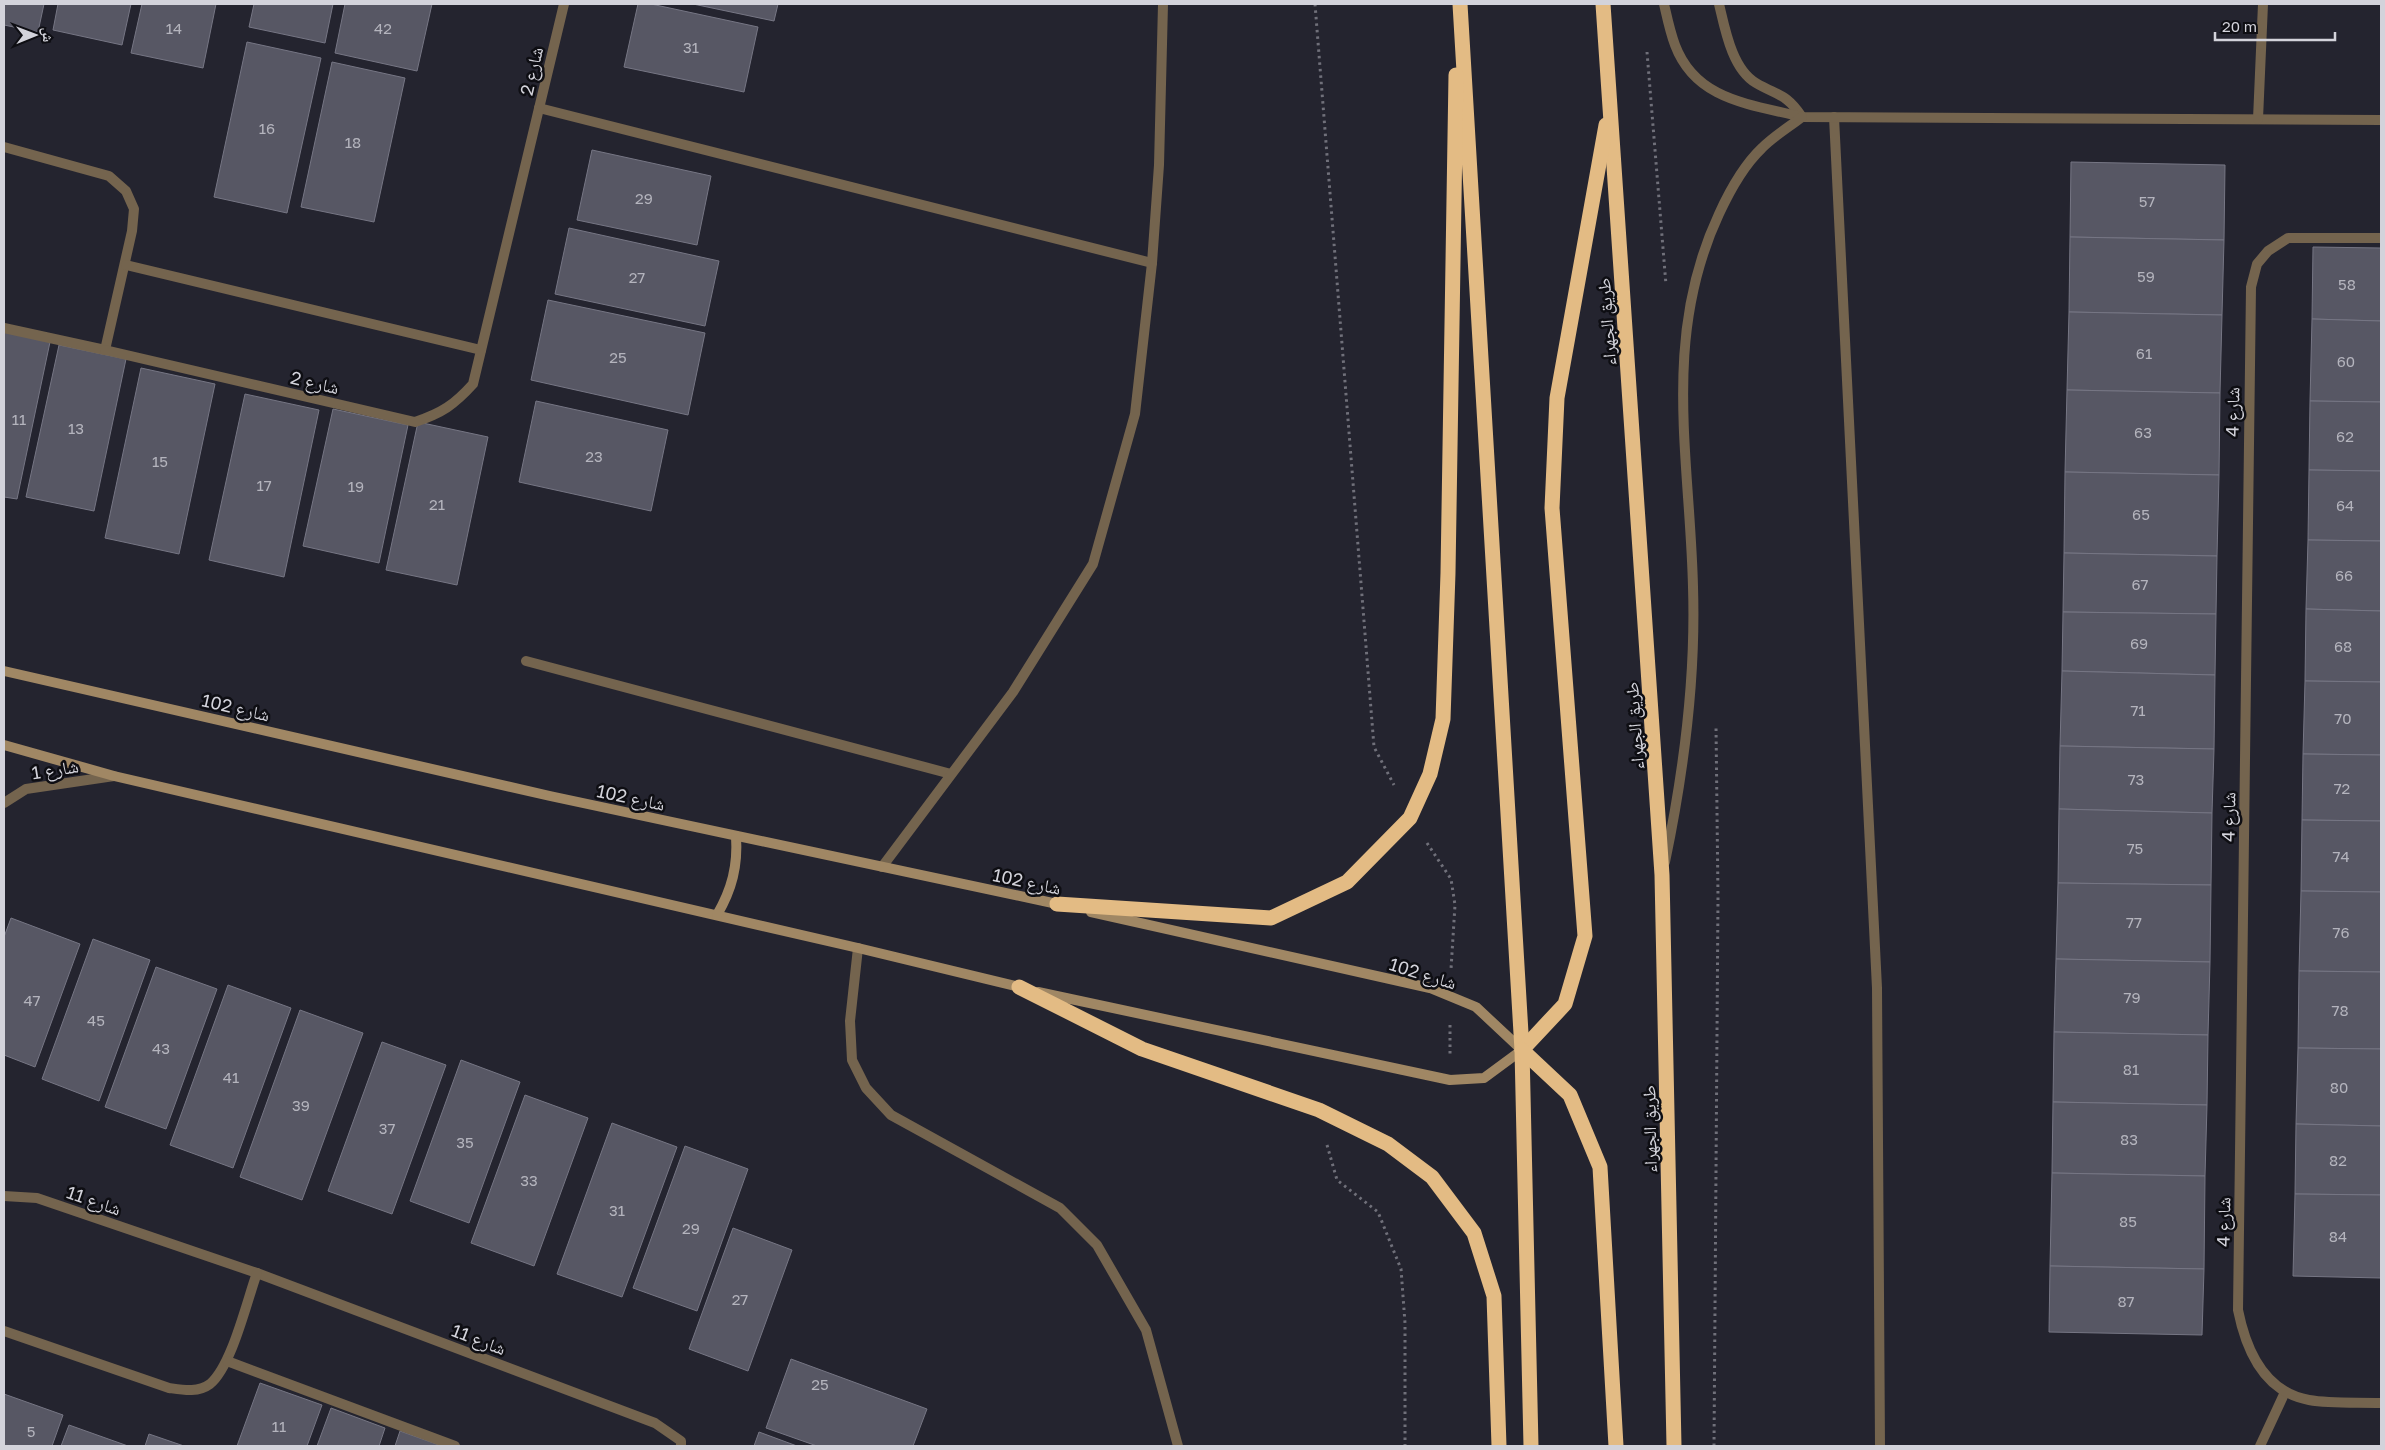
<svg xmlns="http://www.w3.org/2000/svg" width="2385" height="1450" viewBox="0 0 2385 1450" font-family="'Golos Text','Noto Naskh Arabic',sans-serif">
<rect width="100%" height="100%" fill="#24242f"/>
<g fill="#575764" stroke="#767684">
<path d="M 4,4 L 44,4 L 38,32 L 4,25 Z"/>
<path d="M 58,4 L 131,4 L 122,45 L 53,30 Z"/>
<path d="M 142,4 L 216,4 L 203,68 L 131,53 Z"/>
<path d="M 254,4 L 333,4 L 325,43 L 249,27 Z"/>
<path d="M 345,4 L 432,4 L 417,71 L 335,53 Z"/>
<path d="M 638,4 L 651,4 L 758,27 L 744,92 L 624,67 Z"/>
<path d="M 693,4 L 778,4 L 774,21 Z"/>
<path d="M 247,42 L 321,58 L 287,213 L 214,197 Z"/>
<path d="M 332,62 L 405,78 L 374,222 L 301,207 Z"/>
<path d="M 592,150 L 711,176 L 697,245 L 577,220 Z"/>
<path d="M 2071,162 L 2225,165 L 2224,240 L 2070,237 Z"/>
<path d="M 569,228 L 719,261 L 705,326 L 555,294 Z"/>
<path d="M 2070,237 L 2224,240 L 2222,315 L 2069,312 Z"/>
<path d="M 2313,247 L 2381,248 L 2381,321 L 2312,319 Z"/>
<path d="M 548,300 L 705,333 L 688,415 L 531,380 Z"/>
<path d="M 2069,312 L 2222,315 L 2220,393 L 2067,390 Z"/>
<path d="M 2312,319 L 2381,321 L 2381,402 L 2310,401 Z"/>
<path d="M 4,332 L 50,342 L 17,499 L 4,497 Z"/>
<path d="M 59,345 L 126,359 L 94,511 L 26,497 Z"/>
<path d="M 141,368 L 215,384 L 179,554 L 105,538 Z"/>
<path d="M 2067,390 L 2220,393 L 2219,475 L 2065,472 Z"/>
<path d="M 245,394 L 319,410 L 284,577 L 209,560 Z"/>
<path d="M 536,401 L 668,430 L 651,511 L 519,482 Z"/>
<path d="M 2310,401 L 2381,402 L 2381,471 L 2309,470 Z"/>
<path d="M 333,409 L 408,425 L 379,563 L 303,546 Z"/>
<path d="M 418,422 L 488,437 L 457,585 L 386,570 Z"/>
<path d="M 2309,470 L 2381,471 L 2381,541 L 2308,540 Z"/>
<path d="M 2065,472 L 2219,475 L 2217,556 L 2064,553 Z"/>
<path d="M 2308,540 L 2381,541 L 2381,611 L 2306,609 Z"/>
<path d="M 2064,553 L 2217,556 L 2216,614 L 2063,612 Z"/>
<path d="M 2306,609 L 2381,611 L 2381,682 L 2305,681 Z"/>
<path d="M 2063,612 L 2216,614 L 2215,675 L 2062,671 Z"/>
<path d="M 2062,671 L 2215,675 L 2214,749 L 2060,746 Z"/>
<path d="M 2305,681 L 2381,682 L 2381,755 L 2303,754 Z"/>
<path d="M 2060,746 L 2214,749 L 2212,813 L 2059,809 Z"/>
<path d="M 2303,754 L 2381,755 L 2381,821 L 2302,820 Z"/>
<path d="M 2059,809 L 2212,813 L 2211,885 L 2058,883 Z"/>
<path d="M 2302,820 L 2381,821 L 2381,892 L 2301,891 Z"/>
<path d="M 2058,883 L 2211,885 L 2210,962 L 2056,959 Z"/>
<path d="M 2301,891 L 2381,892 L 2381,972 L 2299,971 Z"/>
<path d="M 11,918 L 80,944 L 35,1067 L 4,1055 L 4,937 Z"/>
<path d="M 93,939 L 150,960 L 99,1101 L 42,1079 Z"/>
<path d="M 2056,959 L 2210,962 L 2208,1035 L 2054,1032 Z"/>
<path d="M 156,967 L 217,989 L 166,1129 L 105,1107 Z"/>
<path d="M 2299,971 L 2381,972 L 2381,1049 L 2298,1048 Z"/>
<path d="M 228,985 L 291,1008 L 233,1168 L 170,1145 Z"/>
<path d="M 300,1010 L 363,1033 L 302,1200 L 240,1177 Z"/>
<path d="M 2054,1032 L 2208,1035 L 2207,1105 L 2053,1102 Z"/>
<path d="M 382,1042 L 446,1065 L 392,1214 L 328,1191 Z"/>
<path d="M 2298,1048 L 2381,1049 L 2381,1126 L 2296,1124 Z"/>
<path d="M 461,1060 L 520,1082 L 469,1223 L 410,1201 Z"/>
<path d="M 525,1095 L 588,1118 L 534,1266 L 471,1243 Z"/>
<path d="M 2053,1102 L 2207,1105 L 2205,1176 L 2052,1173 Z"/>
<path d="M 612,1123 L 677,1147 L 622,1297 L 557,1274 Z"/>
<path d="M 2296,1124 L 2381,1126 L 2381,1195 L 2295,1194 Z"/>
<path d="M 685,1146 L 748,1169 L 697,1311 L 633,1288 Z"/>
<path d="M 2052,1173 L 2205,1176 L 2204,1269 L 2050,1266 Z"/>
<path d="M 2295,1194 L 2381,1195 L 2381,1278 L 2293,1276 Z"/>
<path d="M 733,1228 L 792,1250 L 748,1371 L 689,1349 Z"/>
<path d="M 2050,1266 L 2204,1269 L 2202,1335 L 2049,1332 Z"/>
<path d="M 791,1359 L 927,1409 L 913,1446 L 817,1446 L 766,1428 Z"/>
<path d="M 260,1383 L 322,1405 L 307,1446 L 237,1446 Z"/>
<path d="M 4,1394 L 63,1415 L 52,1446 L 4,1446 Z"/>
<path d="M 331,1408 L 385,1428 L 379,1446 L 317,1446 Z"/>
<path d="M 69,1425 L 128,1446 L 61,1446 Z"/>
<path d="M 400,1431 L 442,1446 L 395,1446 Z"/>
<path d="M 759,1432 L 797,1446 L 754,1446 Z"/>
<path d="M 149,1434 L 184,1446 L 145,1446 Z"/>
</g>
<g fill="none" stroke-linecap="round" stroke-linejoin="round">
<g stroke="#70707a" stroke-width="3" stroke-dasharray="2.5 4" stroke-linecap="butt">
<path d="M 1315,4 L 1374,747 L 1394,785"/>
<path d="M 1647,52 L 1666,285"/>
<path d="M 1427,843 L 1451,879 L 1455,905 L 1451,969"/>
<path d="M 1450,1025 L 1450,1054"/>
<path d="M 1327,1145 L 1337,1180 L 1378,1212 L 1401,1269 L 1405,1323 L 1405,1446"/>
<path d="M 1714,1446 L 1718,897 L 1716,726"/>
</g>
<g stroke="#74644e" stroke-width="10">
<path d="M 1719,4 C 1725,29 1732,69 1756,83 C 1778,96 1786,93 1802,117"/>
<path d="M 539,108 L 1152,263"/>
<path d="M 1834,117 L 1877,988 L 1880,1446"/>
<path d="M 858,948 L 850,1021 L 852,1060 L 866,1088 L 891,1115 L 1060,1208 L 1097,1245 L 1146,1330 L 1178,1446"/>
<path d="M 2260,1446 L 2285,1392"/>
</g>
<g stroke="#74644e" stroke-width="10">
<path d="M 1664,4 C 1667,17 1670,32 1675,45 C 1696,101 1751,104 1802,117 L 2381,120"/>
<path d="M 2258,119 L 2263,4"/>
<path d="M 4,147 L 109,176 L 126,191 L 134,209 L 132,231 L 105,350 L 4,328"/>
<path d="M 2381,238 L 2288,238 L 2268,251 L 2257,264 L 2251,287 L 2238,1310 C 2246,1350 2264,1392 2309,1400 C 2332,1404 2358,1402 2381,1403"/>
<path d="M 126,265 L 481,350"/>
<path d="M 105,350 L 415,422 C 442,413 454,405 473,384 L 564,4"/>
<path d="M 526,661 L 951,774"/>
<path d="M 4,803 L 26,789 L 114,776"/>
<path d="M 1665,862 C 1684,771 1696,680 1693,587 C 1690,458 1661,338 1719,214 C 1730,190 1743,166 1762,148 C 1774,136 1789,127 1802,117"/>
<path d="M 882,867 L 1013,692 L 1093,564 L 1135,414 L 1152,263 L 1159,165 L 1163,4"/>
<path d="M 4,1196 L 37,1198 L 257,1273 L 655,1423 L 681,1441 L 681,1446"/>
<path d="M 4,1331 L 169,1388 C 183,1390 198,1393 210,1384 C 232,1366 247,1300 257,1273"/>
<path d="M 227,1361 L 455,1446"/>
</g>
<g stroke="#a08764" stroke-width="10">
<path d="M 4,671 L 550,796 L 1062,905"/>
<path d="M 4,745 L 114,776 L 858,948 L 1024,988"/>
<path d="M 717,915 C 732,889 738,866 736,836"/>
<path d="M 1038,992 L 1450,1080 L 1484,1078 L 1522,1050 L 1476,1007 L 1430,988 L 1091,912"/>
</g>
<g stroke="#e3bb84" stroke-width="15">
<path d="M 1460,4 L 1522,1050 L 1531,1446"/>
<path d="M 1603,4 L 1662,875 L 1674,1446"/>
<path d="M 1057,904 L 1271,918 L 1347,882 L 1410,818 L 1430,774 L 1443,719 L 1448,573 L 1456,75"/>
<path d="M 1019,987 L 1142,1049 L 1319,1110 L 1388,1144 L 1432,1177 L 1474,1233 L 1494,1296 L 1499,1446"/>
<path d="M 1522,1050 L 1565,1004 L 1585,936 L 1552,508 L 1557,398 L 1606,125"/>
<path d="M 1522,1050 L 1570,1095 L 1600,1167 L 1616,1446"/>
</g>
</g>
<g text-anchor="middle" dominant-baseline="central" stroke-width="5" stroke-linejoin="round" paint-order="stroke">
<g font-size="15" fill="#b4b4bd">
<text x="174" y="28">14</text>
<text x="383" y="28">42</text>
<text x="691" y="47">31</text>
<text x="267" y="128">16</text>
<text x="353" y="142">18</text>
<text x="644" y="198">29</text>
<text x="2147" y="201">57</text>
<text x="2146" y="276">59</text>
<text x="637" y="277">27</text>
<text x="2347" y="284">58</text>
<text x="2144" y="353">61</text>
<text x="618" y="357">25</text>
<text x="2346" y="361">60</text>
<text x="19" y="419">11</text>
<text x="76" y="428">13</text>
<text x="2143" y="432">63</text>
<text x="2345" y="436">62</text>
<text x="594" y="456">23</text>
<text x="160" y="461">15</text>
<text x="264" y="485">17</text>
<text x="356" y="486">19</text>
<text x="437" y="504">21</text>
<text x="2345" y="505">64</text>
<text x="2141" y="514">65</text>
<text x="2344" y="575">66</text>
<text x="2140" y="584">67</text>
<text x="2139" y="643">69</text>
<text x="2343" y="646">68</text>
<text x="2138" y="710">71</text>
<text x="2343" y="718">70</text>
<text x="2136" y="779">73</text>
<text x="2342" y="788">72</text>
<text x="2135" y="848">75</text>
<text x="2341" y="856">74</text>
<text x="2134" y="922">77</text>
<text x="2341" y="932">76</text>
<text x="2132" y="997">79</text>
<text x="32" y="1000">47</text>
<text x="2340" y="1010">78</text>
<text x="96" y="1020">45</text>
<text x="161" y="1048">43</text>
<text x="2131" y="1069">81</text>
<text x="231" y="1077">41</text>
<text x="2339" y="1087">80</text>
<text x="301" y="1105">39</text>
<text x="387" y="1128">37</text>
<text x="2129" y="1139">83</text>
<text x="465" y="1142">35</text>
<text x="2338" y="1160">82</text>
<text x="529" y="1180">33</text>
<text x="617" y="1210">31</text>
<text x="2128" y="1221">85</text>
<text x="691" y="1228">29</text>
<text x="2338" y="1236">84</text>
<text x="740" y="1299">27</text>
<text x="2126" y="1301">87</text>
<text x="820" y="1384">25</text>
<text x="279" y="1426">11</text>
<text x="31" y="1431">5</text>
</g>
<g font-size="18" fill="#d3d3db" stroke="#0e0e13">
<text transform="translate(531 71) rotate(-77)">شارع 2</text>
<text transform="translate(1606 322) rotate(-94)">طريق الجهراء</text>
<text transform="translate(315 382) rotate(13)">شارع 2</text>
<text transform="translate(2232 412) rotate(-89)">شارع 4</text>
<text transform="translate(236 707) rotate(13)">شارع 102</text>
<text transform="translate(1634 726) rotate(-94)">طريق الجهراء</text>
<text transform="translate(55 769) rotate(-9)">شارع 1</text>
<text transform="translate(631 797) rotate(12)">شارع 102</text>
<text transform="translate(2228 817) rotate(-89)">شارع 4</text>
<text transform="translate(1027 881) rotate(12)">شارع 102</text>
<text transform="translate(1423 973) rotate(17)">شارع 102</text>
<text transform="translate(1649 1129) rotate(-91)">طريق الجهراء</text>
<text transform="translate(94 1200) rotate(19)">شارع 11</text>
<text transform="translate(2223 1222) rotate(-89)">شارع 4</text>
<text transform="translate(479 1339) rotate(21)">شارع 11</text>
</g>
</g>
<rect width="2385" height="1450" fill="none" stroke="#d3d3db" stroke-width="10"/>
<g transform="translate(35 35) rotate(89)" stroke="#0e0e13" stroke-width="4" paint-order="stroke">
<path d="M0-4L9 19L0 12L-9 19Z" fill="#d3d3db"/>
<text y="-8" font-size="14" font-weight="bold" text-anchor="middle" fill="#d3d3db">ش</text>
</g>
<path d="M2215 32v8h120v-8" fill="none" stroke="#d3d3db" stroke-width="2.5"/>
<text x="2222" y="32" font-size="15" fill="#d3d3db" stroke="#0e0e13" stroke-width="4" paint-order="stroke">20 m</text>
</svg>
